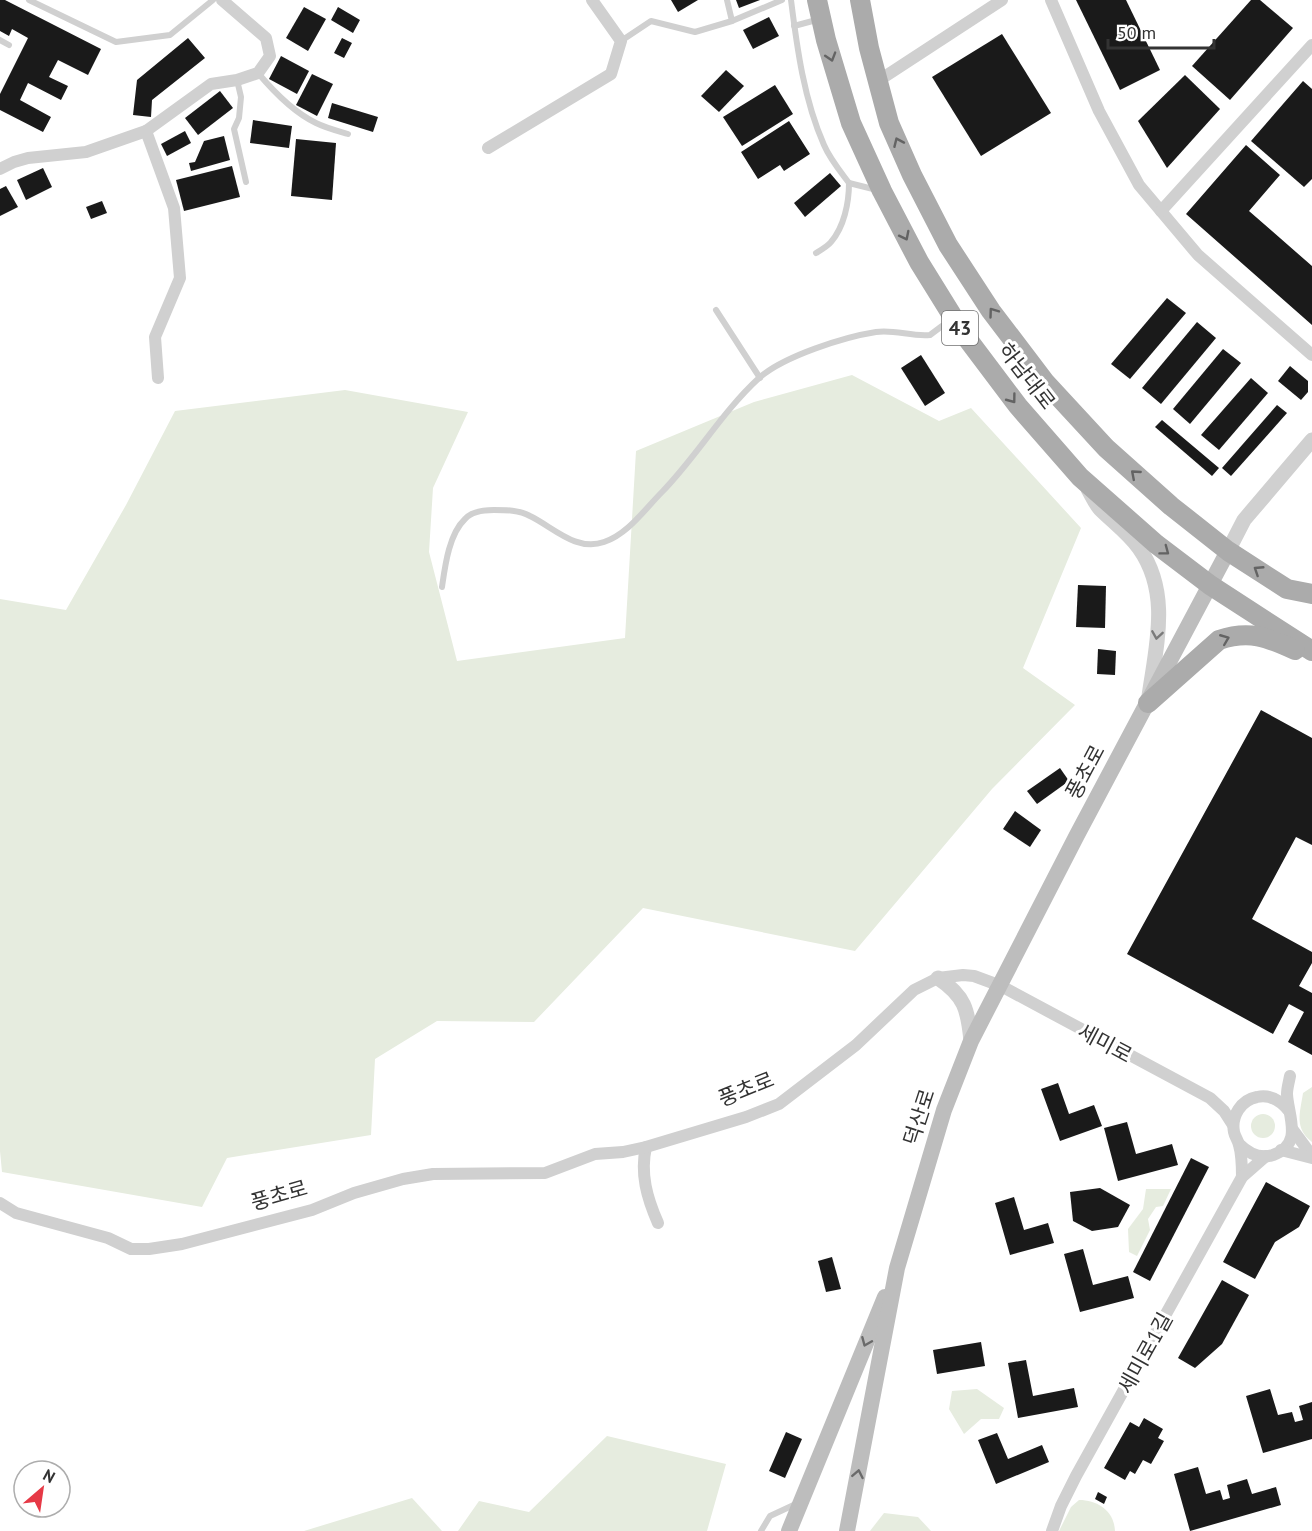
<svg xmlns="http://www.w3.org/2000/svg" width="1312" height="1531" viewBox="0 0 1312 1531" font-family="'PT Sans','Noto Sans KR',sans-serif">
<rect width="100%" height="100%" fill="#fff"/>
<g fill="#e6ecdf">
<path d="M 852,375 L 939,421 L 971,408 L 1081,528 L 1023,668 L 1075,705 L 992,789 L 855,951 L 643,908 L 534,1022 L 437,1021 L 375,1059 L 371,1135 L 227,1158 L 202,1207 L 2,1172 L 0,1151 L 0,599 L 66,610 L 126,505 L 175,411 L 345,390 L 468,412 L 433,488 L 429,552 L 457,661 L 625,638 L 636,451 L 754,402 Z"/>
<path d="M 1312,1087 L 1312,1142 C 1294,1128 1300,1113 1303,1093 Z"/>
<circle cx="1263" cy="1126" r="12"/>
<path d="M 1146,1189 L 1171,1189 L 1163,1206 L 1156,1207 L 1148,1219 L 1150,1230 L 1137,1256 L 1129,1252 L 1128,1229 L 1143,1209 Z"/>
<path d="M 977,1389 L 1004,1408 L 999,1419 L 981,1419 L 964,1434 L 949,1409 L 952,1391 Z"/>
<path d="M 607,1436 L 726,1464 L 707,1531 L 458,1531 L 479,1501 L 529,1512 Z"/>
<path d="M 412,1498 L 442,1531 L 304,1531 Z"/>
<path d="M 1079,1500 C 1098,1500 1114,1511 1115,1531 L 1059,1531 L 1071,1507 Z"/>
<path d="M 884,1513 L 918,1517 L 931,1531 L 870,1531 Z"/>
</g>
<g fill="#1a1a1a">
<path d="M 0,0 L 5,0 L 101,49 L 88,75 L 58,60 L 49,77 L 68,86 L 61,100 L 28,83 L 20,100 L 51,117 L 43,132 L 0,110 L 0,94 L 28,38 L 12,29 L 9,36 L 0,31 Z"/>
<path d="M 671,0 L 698,0 L 678,12 Z"/>
<path d="M 736,0 L 760,0 L 739,8 Z"/>
<path d="M 1076,0 L 1126,0 L 1160,70 L 1120,90 Z"/>
<path d="M 1251,0 L 1260,0 L 1293,28 L 1230,100 L 1192,66 Z"/>
<path d="M 304,7 L 326,19 L 308,51 L 286,38 Z"/>
<path d="M 338,7 L 360,20 L 353,33 L 331,20 Z"/>
<path d="M 769,17 L 779,36 L 753,49 L 743,30 Z"/>
<path d="M 1002,34 L 1051,113 L 981,156 L 932,77 Z"/>
<path d="M 188,38 L 205,58 L 152,100 L 151,117 L 133,115 L 137,80 Z"/>
<path d="M 342,38 L 352,43 L 344,58 L 334,53 Z"/>
<path d="M 281,56 L 309,71 L 297,94 L 269,79 Z"/>
<path d="M 726,70 L 744,86 L 719,112 L 701,96 Z"/>
<path d="M 312,74 L 333,84 L 317,116 L 296,105 Z"/>
<path d="M 1185,75 L 1220,109 L 1167,168 L 1138,121 Z"/>
<path d="M 1303,81 L 1312,89 L 1312,179 L 1304,187 L 1251,141 Z"/>
<path d="M 775,85 L 793,114 L 742,146 L 723,117 Z"/>
<path d="M 220,91 L 233,108 L 198,135 L 185,118 Z"/>
<path d="M 332,103 L 378,117 L 373,132 L 328,118 Z"/>
<path d="M 253,120 L 292,126 L 289,148 L 250,143 Z"/>
<path d="M 789,121 L 810,154 L 784,171 L 780,165 L 758,179 L 741,152 Z"/>
<path d="M 185,131 L 191,143 L 167,156 L 161,144 Z"/>
<path d="M 224,136 L 230,160 L 191,171 L 189,163 L 195,162 L 204,141 Z"/>
<path d="M 296,139 L 336,143 L 332,200 L 291,196 Z"/>
<path d="M 1246,145 L 1280,175 L 1249,211 L 1312,266 L 1312,325 L 1186,214 Z"/>
<path d="M 232,166 L 240,197 L 184,211 L 176,180 Z"/>
<path d="M 43,168 L 52,187 L 26,200 L 17,180 Z"/>
<path d="M 830,173 L 841,186 L 805,217 L 794,203 Z"/>
<path d="M 6,186 L 18,207 L 0,216 L 0,189 Z"/>
<path d="M 102,201 L 107,213 L 91,219 L 86,207 Z"/>
<path d="M 1167,298 L 1186,313 L 1130,379 L 1111,364 Z"/>
<path d="M 1197,322 L 1216,338 L 1161,404 L 1142,388 Z"/>
<path d="M 1223,349 L 1241,363 L 1190,424 L 1173,409 Z"/>
<path d="M 921,355 L 945,393 L 925,406 L 901,368 Z"/>
<path d="M 1290,366 L 1308,381 L 1308,392 L 1301,400 L 1278,381 Z"/>
<path d="M 1251,378 L 1268,393 L 1219,450 L 1201,435 Z"/>
<path d="M 1277,405 L 1287,413 L 1231,476 L 1222,468 Z"/>
<path d="M 1162,420 L 1219,468 L 1212,476 L 1155,427 Z"/>
<path d="M 1078,585 L 1106,586 L 1105,628 L 1076,627 Z"/>
<path d="M 1098,649 L 1116,651 L 1115,675 L 1097,674 Z"/>
<path d="M 1261,710 L 1312,738 L 1312,845 L 1296,837 L 1252,919 L 1312,952 L 1312,963 L 1299,986 L 1312,993 L 1312,1055 L 1288,1042 L 1304,1012 L 1289,1004 L 1273,1034 L 1127,954 Z"/>
<path d="M 1060,768 L 1069,781 L 1037,804 L 1027,791 Z"/>
<path d="M 1015,811 L 1041,830 L 1030,847 L 1003,829 Z"/>
<path d="M 1058,1083 L 1069,1114 L 1094,1105 L 1102,1126 L 1060,1141 L 1041,1089 Z"/>
<path d="M 1127,1122 L 1136,1154 L 1172,1144 L 1178,1165 L 1118,1181 L 1104,1128 Z"/>
<path d="M 1191,1158 L 1209,1167 L 1150,1281 L 1133,1272 Z"/>
<path d="M 1266,1182 L 1310,1206 L 1299,1227 L 1275,1242 L 1255,1279 L 1223,1262 Z"/>
<path d="M 1100,1188 L 1130,1205 L 1118,1227 L 1092,1231 L 1073,1221 L 1070,1192 Z"/>
<path d="M 1014,1197 L 1024,1230 L 1048,1223 L 1054,1243 L 1010,1255 L 995,1203 Z"/>
<path d="M 1083,1249 L 1093,1285 L 1128,1276 L 1134,1298 L 1080,1312 L 1064,1254 Z"/>
<path d="M 832,1257 L 841,1289 L 826,1292 L 818,1261 Z"/>
<path d="M 1222,1280 L 1249,1295 L 1222,1344 L 1195,1368 L 1178,1358 Z"/>
<path d="M 981,1342 L 985,1366 L 937,1374 L 933,1350 Z"/>
<path d="M 1026,1360 L 1033,1396 L 1074,1388 L 1078,1407 L 1018,1418 L 1008,1363 Z"/>
<path d="M 1270,1389 L 1278,1415 L 1292,1412 L 1295,1422 L 1303,1420 L 1299,1406 L 1312,1402 L 1312,1439 L 1263,1453 L 1246,1396 Z"/>
<path d="M 1144,1418 L 1163,1429 L 1158,1438 L 1164,1441 L 1151,1464 L 1143,1460 L 1135,1474 L 1130,1471 L 1125,1480 L 1104,1468 L 1130,1422 L 1139,1427 Z"/>
<path d="M 786,1432 L 802,1439 L 785,1478 L 769,1471 Z"/>
<path d="M 997,1433 L 1008,1459 L 1042,1445 L 1049,1462 L 996,1484 L 978,1440 Z"/>
<path d="M 1198,1467 L 1206,1494 L 1220,1490 L 1223,1500 L 1230,1498 L 1227,1485 L 1247,1479 L 1252,1494 L 1276,1487 L 1281,1505 L 1190,1531 L 1174,1474 Z"/>
<path d="M 1098,1492 L 1107,1497 L 1104,1504 L 1095,1499 Z"/>
</g>
<g fill="none" stroke-linecap="round" stroke-linejoin="round">
<g stroke="#d0d0d0" stroke-width="6">
<path d="M 29,0 L 116,42 L 170,35 L 213,0"/>
<path d="M 727,0 L 732,21"/>
<path d="M 791,0 C 797,48 804,100 824,145 C 830,159 840,171 849,183 L 877,190"/>
<path d="M 794,26 L 820,19"/>
<path d="M 0,40 L 9,45"/>
<path d="M 621,41 L 651,21 L 695,32 L 732,21 L 782,0"/>
<path d="M 258,73 C 274,92 293,112 316,123 C 326,128 338,131 348,134"/>
<path d="M 237,80 L 241,97 L 239,118 L 234,129 L 246,182"/>
<path d="M 816,253 C 821,250 828,246 831,242 C 844,227 849,203 849,183"/>
<path d="M 716,310 L 760,378"/>
<path d="M 442,587 C 445,566 449,534 465,519 C 472,511 484,510 494,510 C 506,510 519,510 530,516 C 553,527 576,552 604,542 C 628,534 645,509 662,492 C 697,456 722,412 759,378 C 784,356 844,337 876,332 C 894,329 912,337 930,335 L 942,326"/>
<path d="M 761,1531 L 770,1516 L 798,1503"/>
</g>
<g stroke="#d0d0d0" stroke-width="12">
<path d="M 1051,0 L 1099,111 L 1139,185 L 1198,255 L 1312,355"/>
<path d="M 878,81 L 1002,0"/>
<path d="M 146,131 L 174,208 L 180,278 L 155,337 L 158,378"/>
<path d="M 488,148 L 611,74 L 621,41 L 592,0"/>
<path d="M 0,169 L 14,162 L 28,158 L 86,152 L 146,131 L 211,84 L 237,80 L 258,73 L 270,56 L 266,38 L 222,0"/>
<path d="M 1161,211 L 1312,45"/>
<path d="M 1293,1130 L 1312,1156"/>
<path d="M 1239,1144 C 1248,1153 1260,1159 1273,1155 C 1304,1144 1288,1116 1287,1094 C 1287,1088 1289,1082 1290,1076"/>
<path d="M 646,1147 C 640,1174 647,1198 658,1223"/>
<path d="M 1281,1150 L 1312,1158"/>
<path d="M 1242,1177 C 1242,1167 1242,1155 1239,1145 C 1238,1140 1235,1137 1234,1132 C 1231,1116 1241,1100 1257,1097 C 1271,1094 1281,1101 1289,1111"/>
<path d="M 0,1203 L 16,1213 L 108,1238 L 131,1249 L 149,1249 L 182,1244 L 312,1210 L 354,1193 L 403,1179 L 433,1174 L 545,1173 L 595,1154 L 623,1152 L 646,1147 L 746,1117 L 779,1104 L 856,1045 L 914,990 L 938,978 L 963,975 L 974,976 L 1001,986 L 1210,1098 L 1224,1111 L 1233,1125"/>
<path d="M 1052,1531 L 1061,1506 L 1076,1476 L 1242,1177 L 1266,1156"/>
</g>
<g stroke="#d0d0d0" stroke-width="15">
<path d="M 1088,489 C 1092,496 1095,503 1100,509 C 1113,522 1128,533 1139,548 C 1171,593 1156,646 1149,696"/>
<path d="M 1228,551 L 1244,520 L 1312,440"/>
<path d="M 938,978 C 965,996 968,1010 971,1041"/>
</g>
<g stroke="#bdbdbd" stroke-width="16">
<path d="M 789,1531 L 885,1297"/>
<path d="M 847,1531 L 897,1268 L 944,1110 L 971,1041 L 1077,835 L 1228,551"/>
</g>
<g stroke="#ababab" stroke-width="20">
<path d="M 817,0 L 826,40 L 851,123 L 882,191 L 919,262 L 963,333 L 1018,406 L 1080,477 L 1156,544 L 1210,585 L 1312,651"/>
<path d="M 860,0 L 869,48 L 889,123 L 912,175 L 948,245 L 991,311 L 1045,382 L 1106,448 L 1171,506 L 1228,551 L 1287,589 L 1312,594"/>
<path d="M 1148,703 L 1219,640 C 1249,630 1267,637 1295,650"/>
</g>
</g>
<defs><path id="oneway-chevron" d="M-2-3.5L2.5 0L-2 3.5" fill="none" stroke-width="1.6" stroke-linecap="round" stroke-linejoin="round" transform="scale(1.5)"/></defs>
<g stroke="#636363">
<use href="#oneway-chevron" transform="translate(831 57) rotate(73)"/>
<use href="#oneway-chevron" transform="translate(898 142) rotate(-114)"/>
<use href="#oneway-chevron" transform="translate(905 236) rotate(63)"/>
<use href="#oneway-chevron" transform="translate(993 312) rotate(-126)"/>
<use href="#oneway-chevron" transform="translate(1012 399) rotate(53)"/>
<use href="#oneway-chevron" transform="translate(1135 474) rotate(-139)"/>
<use href="#oneway-chevron" transform="translate(1165 551) rotate(37)"/>
<use href="#oneway-chevron" transform="translate(1258 570) rotate(-147)"/>
<use href="#oneway-chevron" transform="translate(1225 639) rotate(-22)"/>
</g>
<use stroke="#7a7a7a" href="#oneway-chevron" transform="translate(1157 635) rotate(99)"/>
<g stroke="#6a6a6a">
<use href="#oneway-chevron" transform="translate(866 1342) rotate(113)"/>
<use href="#oneway-chevron" transform="translate(858 1474) rotate(-79)"/>
</g>
<g text-anchor="middle" dominant-baseline="central" stroke-width="6" stroke-linejoin="round" paint-order="stroke">
<rect fill="#fff" stroke="#707070" stroke-width="1.5" x="942" y="311" width="36" height="34" rx="4.5"/>
<g font-size="20" font-weight="bold" fill="#333">
<text x="960" y="328">43</text>
</g>
<g font-size="21" fill="#333" stroke="#fff">
<text transform="translate(1027 376) rotate(52)">하남대로</text>
<text transform="translate(1085 772) rotate(-62)">풍초로</text>
<text transform="translate(1105 1043) rotate(28)">세미로</text>
<text transform="translate(746 1089) rotate(-22)">풍초로</text>
<text transform="translate(919 1117) rotate(-72)">덕산로</text>
<text transform="translate(279 1195) rotate(-16)">풍초로</text>
<text transform="translate(1145 1353) rotate(-61)">세미로1길</text>
</g>
</g>
<g transform="translate(42 1489) rotate(29)"><circle r="28" fill="#ffffff" stroke="#adadad" stroke-width="1.5"/>
<path d="M0-4.5L10 22L0 15L-10 22Z" fill="#e63946"/>
<text y="-9" font-size="16" font-weight="bold" text-anchor="middle" fill="#333333">N</text>
</g>
<path d="M1108 39v9h106v-9" fill="none" stroke="#333333" stroke-width="3"/>
<text x="1117" y="39" font-size="18" fill="#333333" stroke="#ffffff" stroke-width="4.5" paint-order="stroke">50 m</text>
</svg>
